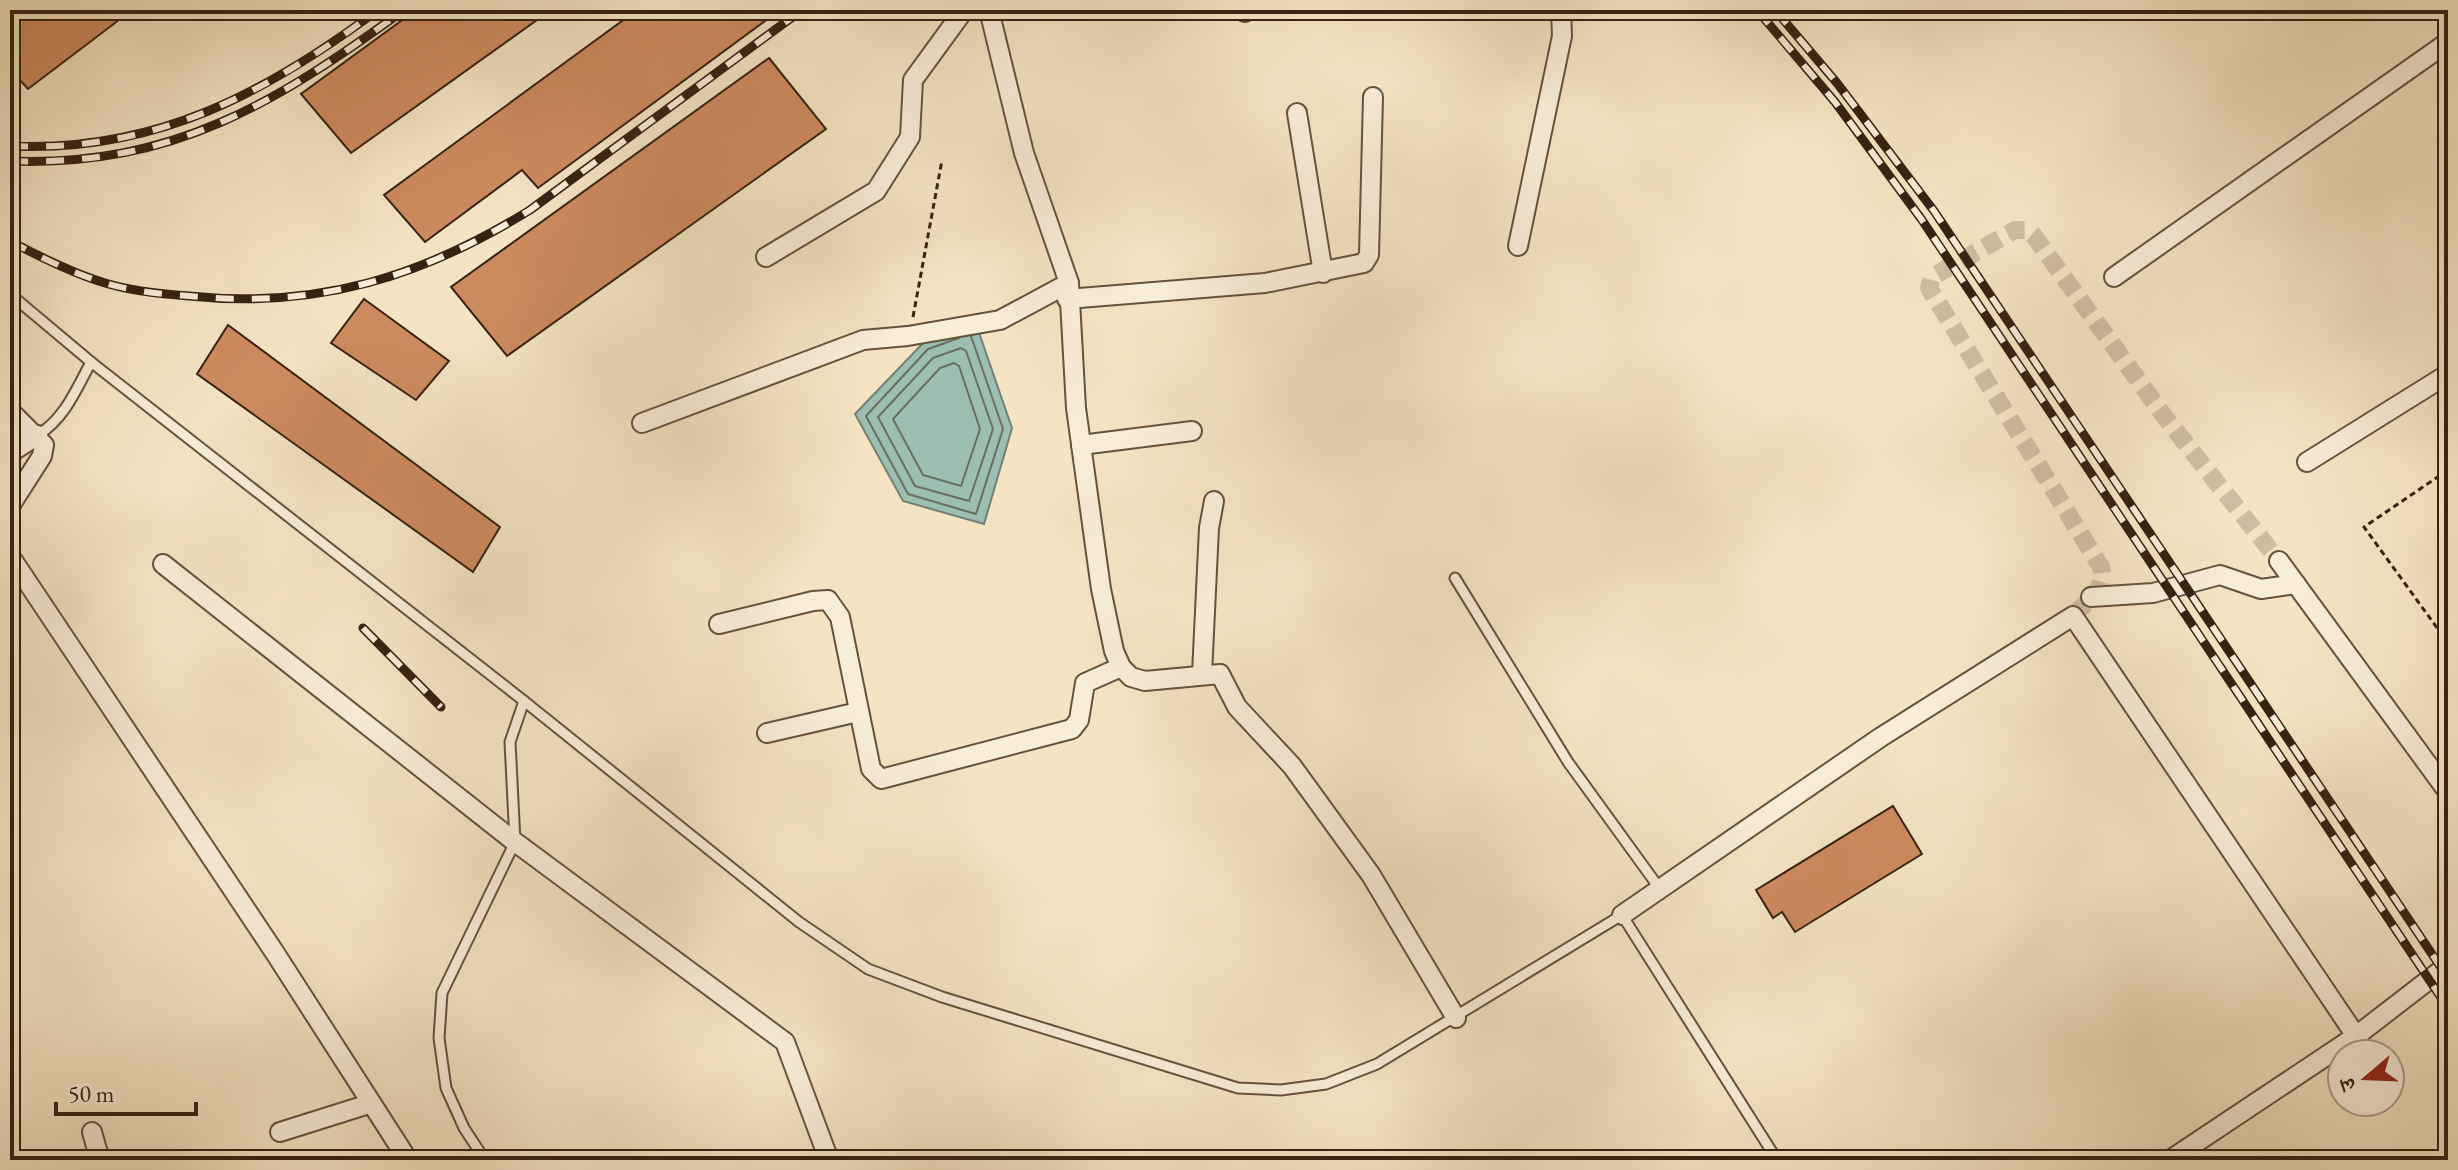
<svg xmlns="http://www.w3.org/2000/svg" width="2458" height="1170" viewBox="0 0 2458 1170" font-family="'EB Garamond','Noto Serif Devanagari',serif">
<rect width="100%" height="100%" fill="#f4e4c3"/>
<filter id="stains"><feTurbulence type="fractalNoise" baseFrequency=".0025" numOctaves="4"/><feColorMatrix values="0 0 0 0 .2 0 0 0 0 .09 0 0 0 0 .02 0 0 0 .5 -.17"/></filter>
<radialGradient id="worn" r=".72"><stop offset=".6" stop-color="#630" stop-opacity="0"/><stop offset="1" stop-color="#630" stop-opacity=".3"/></radialGradient>
<path fill="#9cbfb2" stroke="#738072" stroke-width="2" d="M 976,324 L 1012,428 L 984,524 L 903,501 L 855,414 L 924,342 Z"/>
<g fill="none" stroke-linecap="round" stroke-linejoin="round">
<g stroke="#697062" stroke-width="2">
<path d="M 959,338 L 928,349 L 866,416 L 908,494 L 976,514 L 1003,429 L 971,336"/>
<path d="M 961,348 L 966,351 L 993,429 L 969,501 L 915,486 L 878,417 L 933,358 Z"/>
<path d="M 954,363 L 959,366 L 980,429 L 961,486 L 923,475 L 893,419 L 940,368 Z"/>
</g>
</g>
<g fill="#cd8a5f" stroke="#362212" stroke-width="2">
<path d="M 26,10 L 132,10 L 28,89 L 10,69 L 10,22 Z"/>
<path d="M 416,10 L 551,10 L 351,153 L 301,94 Z"/>
<path d="M 637,10 L 780,10 L 538,188 L 522,170 L 425,242 L 384,195 Z"/>
<path d="M 769,58 L 826,129 L 507,356 L 451,287 Z"/>
<path d="M 364,299 L 449,361 L 416,400 L 331,343 Z"/>
<path d="M 228,325 L 500,527 L 473,572 L 197,374 Z"/>
<path d="M 1893,806 L 1922,854 L 1795,932 L 1782,912 L 1773,918 L 1756,890 Z"/>
</g>
<g fill="none" stroke-linecap="round" stroke-linejoin="round">
<path stroke="#cebda0" stroke-width="18" stroke-dasharray="18 9" stroke-linecap="butt" d="M 2073,616 C 2086,602 2108,588 2101,567 L 1929,288 L 1932,277 L 2015,230 L 2027,230 L 2034,236 L 2164,416 L 2279,561"/>
<g stroke="#66523e" stroke-width="13">
<g id="service">
<path d="M 10,294 L 91,362 L 524,701 L 799,922 L 868,969 L 942,997 L 1238,1088 L 1281,1090 L 1326,1084 L 1377,1064 L 1622,915 L 1777,1160"/>
<path d="M 38,435 C 65,418 76,390 91,362"/>
<path d="M 1455,578 L 1568,762 L 1660,889"/>
<path d="M 485,1160 L 464,1128 L 446,1088 L 439,1038 L 442,993 L 515,842 L 510,742 L 524,701"/>
</g>
</g>
<g stroke="#66523e" stroke-width="22">
<g id="minor">
<path d="M 989,10 L 1024,153 L 1069,283 L 1076,408 L 1101,589 L 1114,651 L 1121,667 L 1131,677 L 1145,681 L 1220,674 L 1237,707 L 1292,766 L 1371,875 L 1456,1018"/>
<path d="M 1244,10 L 1245,12"/>
<path d="M 1297,113 L 1323,273"/>
<path d="M 1518,246 L 1562,36 L 1561,10"/>
<path d="M 766,257 L 876,191 L 910,137 L 913,80 L 964,10"/>
<path d="M 2114,277 L 2448,42"/>
<path d="M 1067,299 L 1265,283 L 1364,263 L 1369,255 L 1373,97"/>
<path d="M 10,411 L 44,445 L 42,456 L 10,506"/>
<path d="M 642,423 L 863,340 L 908,336 L 1000,320 L 1069,283"/>
<path d="M 1081,445 L 1192,431"/>
<path d="M 10,453 L 38,435"/>
<path d="M 2307,462 L 2448,374"/>
<path d="M 10,556 L 275,953 L 408,1160"/>
<path d="M 2279,561 L 2448,792"/>
<path d="M 163,564 L 515,842 L 785,1042 L 829,1160"/>
<path d="M 2091,597 L 2153,593 L 2220,575 L 2261,589 L 2296,584"/>
<path d="M 719,624 L 813,601 L 828,600 L 840,617 L 871,769 L 881,779 L 1072,729 L 1079,720 L 1085,683 L 1121,667"/>
<path d="M 1202,674 L 1209,528 L 1214,501"/>
<path d="M 767,733 L 858,712"/>
<path d="M 1622,915 L 1881,737 L 2073,616 L 2356,1036"/>
<path d="M 92,1132 L 100,1160"/>
<path d="M 280,1132 L 369,1104"/>
<path d="M 2170,1160 L 2356,1036 L 2448,965"/>
</g>
</g>
<g stroke="#362212" stroke-width="3" stroke-dasharray="6 4" stroke-linecap="butt">
<path d="M 913,317 L 942,160"/>
<path d="M 2448,470 L 2364,527 L 2448,643"/>
</g>
<use href="#service" stroke="#f8edd8" stroke-width="9"/>
<use href="#minor" stroke="#f8edd8" stroke-width="18"/>
<g stroke="#362212" stroke-width="9">
<g id="rail">
<path d="M 1757,10 L 1835,102 L 1922,220 L 2448,1008"/>
<path d="M 1775,10 L 1837,83 L 1934,211 L 2448,978"/>
<path d="M 10,146 C 155,153 266,93 378,10"/>
<path d="M 10,161 C 174,167 277,102 404,10"/>
<path d="M 10,241 C 40,257 72,273 105,283 C 131,291 161,294 189,296 C 318,309 422,277 530,210 L 802,10"/>
<path d="M 363,628 L 441,707"/>
</g>
</g>
<use href="#rail" stroke="#f8edd8" stroke-width="6" stroke-dasharray="18" stroke-linecap="butt"/>
</g>
<rect width="2458" height="1170" fill="none" stroke="#f4e4c3" stroke-width="40"/>
<rect x="12" y="12" width="2434" height="1146" fill="none" stroke="#362212" stroke-width="4"/>
<rect x="20" y="20" width="2418" height="1130" fill="none" stroke="#362212" stroke-width="2"/>
<g transform="translate(2366 1078) rotate(251)"><circle r="38" fill="#f8edd8" stroke="#aa9c89" stroke-width="2"/>
<path d="M0-6L14 30L0 20L-14 30Z" fill="#8f2418"/>
<text y="-12" font-size="22" font-weight="bold" text-anchor="middle" fill="#362212">उ</text>
</g>
<path d="M56 1102v12h140v-12" fill="none" stroke="#362212" stroke-width="4"/>
<text x="68" y="1102" font-size="24" fill="#362212" stroke="#f8edd8" stroke-width="6" paint-order="stroke">50 m</text>
<rect width="100%" height="100%" filter="url(#stains)"/>
<rect width="100%" height="100%" fill="url(#worn)"/>
</svg>
